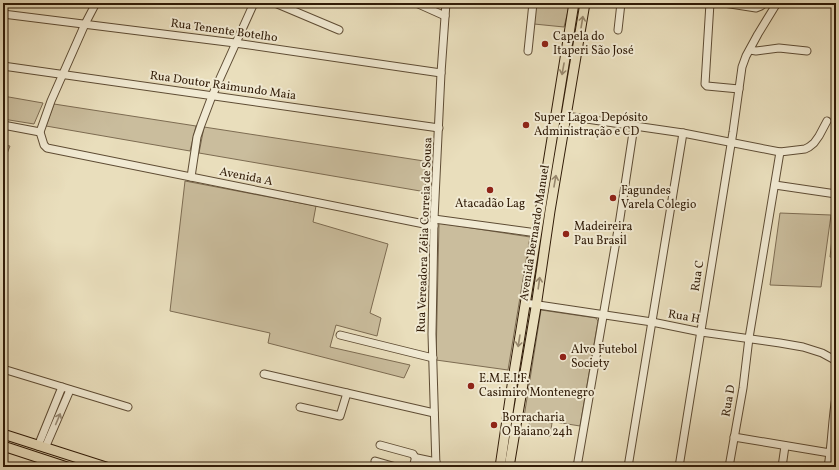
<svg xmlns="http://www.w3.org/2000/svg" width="839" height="470" viewBox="0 0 839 470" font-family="Vollkorn,serif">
<rect width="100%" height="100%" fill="#e9debc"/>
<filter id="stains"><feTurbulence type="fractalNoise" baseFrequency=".005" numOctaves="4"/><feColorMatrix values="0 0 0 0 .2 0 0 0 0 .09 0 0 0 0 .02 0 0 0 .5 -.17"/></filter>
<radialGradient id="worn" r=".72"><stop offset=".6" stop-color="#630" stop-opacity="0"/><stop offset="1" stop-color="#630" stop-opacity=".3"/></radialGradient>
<g fill="#cabd9d" stroke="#7d6c52">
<path d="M 535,3 L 570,3 L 564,27 L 534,24 Z"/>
<path d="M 3,96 L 43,103 L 34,124 L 3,119 Z"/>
<path d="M 54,104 L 196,126 L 190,151 L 46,126 Z"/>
<path d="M 204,127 L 424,161 L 426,192 L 199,153 Z"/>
<path d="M 3,145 L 10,146 L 3,164 Z"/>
<path d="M 185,181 L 316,206 L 313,222 L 388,244 L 370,313 L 381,318 L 377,336 L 336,325 L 330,347 L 410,365 L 404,378 L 268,343 L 270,333 L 170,311 Z"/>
<path d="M 780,213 L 831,215 L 821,287 L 770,285 Z"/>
<path d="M 834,220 L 836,220 L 836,258 L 830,257 Z"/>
<path d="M 439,223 L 530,237 L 508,370 L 436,360 Z"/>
<path d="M 541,310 L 596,318 L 598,321 L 580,426 L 524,417 Z"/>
<path d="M 530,419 L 552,423 L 550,436 L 528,432 Z"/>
</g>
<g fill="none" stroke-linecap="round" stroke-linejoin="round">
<g stroke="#5e4c34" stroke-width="9">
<g id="minor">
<path d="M 96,3 L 85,24 L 51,101 L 40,132 L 44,145 L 47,148 L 434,226"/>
<path d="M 275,3 L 339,30"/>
<path d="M 416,3 L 445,16"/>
<path d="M 683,3 L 700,3"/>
<path d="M 710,3 L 705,84 L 707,86 L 739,89"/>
<path d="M 724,3 L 756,8 L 761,6 L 765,3"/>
<path d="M 3,14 L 235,43 L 441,73"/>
<path d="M 618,30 L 621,3"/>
<path d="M 750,50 L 756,51 L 779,48 L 807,51"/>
<path d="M 528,51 L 533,3"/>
<path d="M 3,66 L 439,128"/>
<path d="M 566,116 L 683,133 L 780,152 L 805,149 L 809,147 L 814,143 L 819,136 L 827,121"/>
<path d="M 3,125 L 40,132"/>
<path d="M 191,177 L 197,137 L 201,125 L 212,96 L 254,3"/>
<path d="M 775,185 L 836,194"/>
<path d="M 434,219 L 537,233"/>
<path d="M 525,303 L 652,322 L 701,332 L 780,343 L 803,347 L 822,353 L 833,359 L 836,362"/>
<path d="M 340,335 L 433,358"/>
<path d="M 3,369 L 128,407"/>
<path d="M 264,374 L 434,413"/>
<path d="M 300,407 L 340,416 L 347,393"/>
<path d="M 734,437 L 830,453"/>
<path d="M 380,445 L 413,454 L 416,459"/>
<path d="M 38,446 L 62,387"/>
<path d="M 45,448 L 70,390"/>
<path d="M 375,461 L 396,467"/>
<path d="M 413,467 L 415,460 L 417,458 L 436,462"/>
<path d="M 436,467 L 432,334 L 433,280 L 434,219 L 441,73 L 446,3"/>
<path d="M 577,467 L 620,218 L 634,126"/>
<path d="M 628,467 L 683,133"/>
<path d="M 679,467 L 733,132 L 742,67 L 746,56 L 758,34 L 777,3"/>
<path d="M 729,467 L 743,388 L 749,338 L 780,152"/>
<path d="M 782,467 L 785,446"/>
<path d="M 828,467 C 832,444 832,420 836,397"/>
</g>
</g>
<g stroke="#301b07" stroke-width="11">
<g id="major">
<path d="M 3,434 L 106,467"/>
<path d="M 3,446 L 67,467"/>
<path d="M 500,467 L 513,379 L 574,3"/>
<path d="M 509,467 L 536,307 L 550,211 L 585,3"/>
</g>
</g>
<use href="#minor" stroke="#f1ead3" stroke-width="7"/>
<use href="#major" stroke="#e9debc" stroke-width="9"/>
</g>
<defs><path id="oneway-shaft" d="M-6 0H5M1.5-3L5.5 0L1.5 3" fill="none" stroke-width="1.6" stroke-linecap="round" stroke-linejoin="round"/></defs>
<g stroke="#96866b">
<use href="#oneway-shaft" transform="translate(582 22) rotate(-81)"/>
<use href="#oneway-shaft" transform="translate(563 69) rotate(100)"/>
<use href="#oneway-shaft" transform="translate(555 181) rotate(-80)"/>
<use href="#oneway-shaft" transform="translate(539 283) rotate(-82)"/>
<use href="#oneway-shaft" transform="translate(519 341) rotate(99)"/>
</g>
<use stroke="#9a8d77" href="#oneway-shaft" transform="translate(58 419) rotate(-67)"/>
<g fill="#8f2418" stroke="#f1ead3" stroke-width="1.5">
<circle cx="545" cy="44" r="4"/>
<circle cx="526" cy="125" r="4"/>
<circle cx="490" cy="190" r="4"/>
<circle cx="613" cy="198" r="4"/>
<circle cx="566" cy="234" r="4"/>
<circle cx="563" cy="357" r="4"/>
<circle cx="471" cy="386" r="4"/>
<circle cx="494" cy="425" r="4"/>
</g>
<g text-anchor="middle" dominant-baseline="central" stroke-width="4" stroke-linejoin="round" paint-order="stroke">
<g font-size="12" fill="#301b07" stroke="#f1ead3">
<text transform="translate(224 31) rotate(8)">Rua Tenente Botelho</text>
<text transform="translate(223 86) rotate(8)">Rua Doutor Raimundo Maia</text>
<text transform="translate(246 177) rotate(11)">Avenida A</text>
<text transform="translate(535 233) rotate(-81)">Avenida Bernardo Manuel</text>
<text transform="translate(425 235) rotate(-88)">Rua Vereadora Zélia Correia de Sousa</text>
<text transform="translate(698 276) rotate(-81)">Rua C</text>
<text transform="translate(684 317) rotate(10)">Rua H</text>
<text transform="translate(729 401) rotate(-80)">Rua D</text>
</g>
<g font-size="12" fill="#301b07" stroke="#f1ead3" text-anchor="start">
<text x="553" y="37">Capela do<tspan x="553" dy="14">Itaperi São José</tspan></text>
<text x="534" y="118">Super Lagoa Depósito<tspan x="534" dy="14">Administração e CD</tspan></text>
<text x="621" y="191">Fagundes<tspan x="621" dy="14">Varela Colegio</tspan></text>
<text x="490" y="204" text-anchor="middle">Atacadão Lag</text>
<text x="574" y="227">Madeireira<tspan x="574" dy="14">Pau Brasil</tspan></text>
<text x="571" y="350">Alvo Futebol<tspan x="571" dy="14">Society</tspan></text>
<text x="479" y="379">E.M.E.I.F.<tspan x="479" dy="14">Casimiro Montenegro</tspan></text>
<text x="502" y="418">Borracharia<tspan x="502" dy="14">O Baiano 24h</tspan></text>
</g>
</g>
<rect width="839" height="470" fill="none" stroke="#e9debc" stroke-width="16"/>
<rect x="4" y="4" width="831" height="462" fill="none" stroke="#301b07" stroke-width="2"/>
<rect x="8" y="8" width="823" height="454" fill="none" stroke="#301b07"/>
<rect width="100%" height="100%" filter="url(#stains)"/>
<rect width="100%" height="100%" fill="url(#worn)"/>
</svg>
